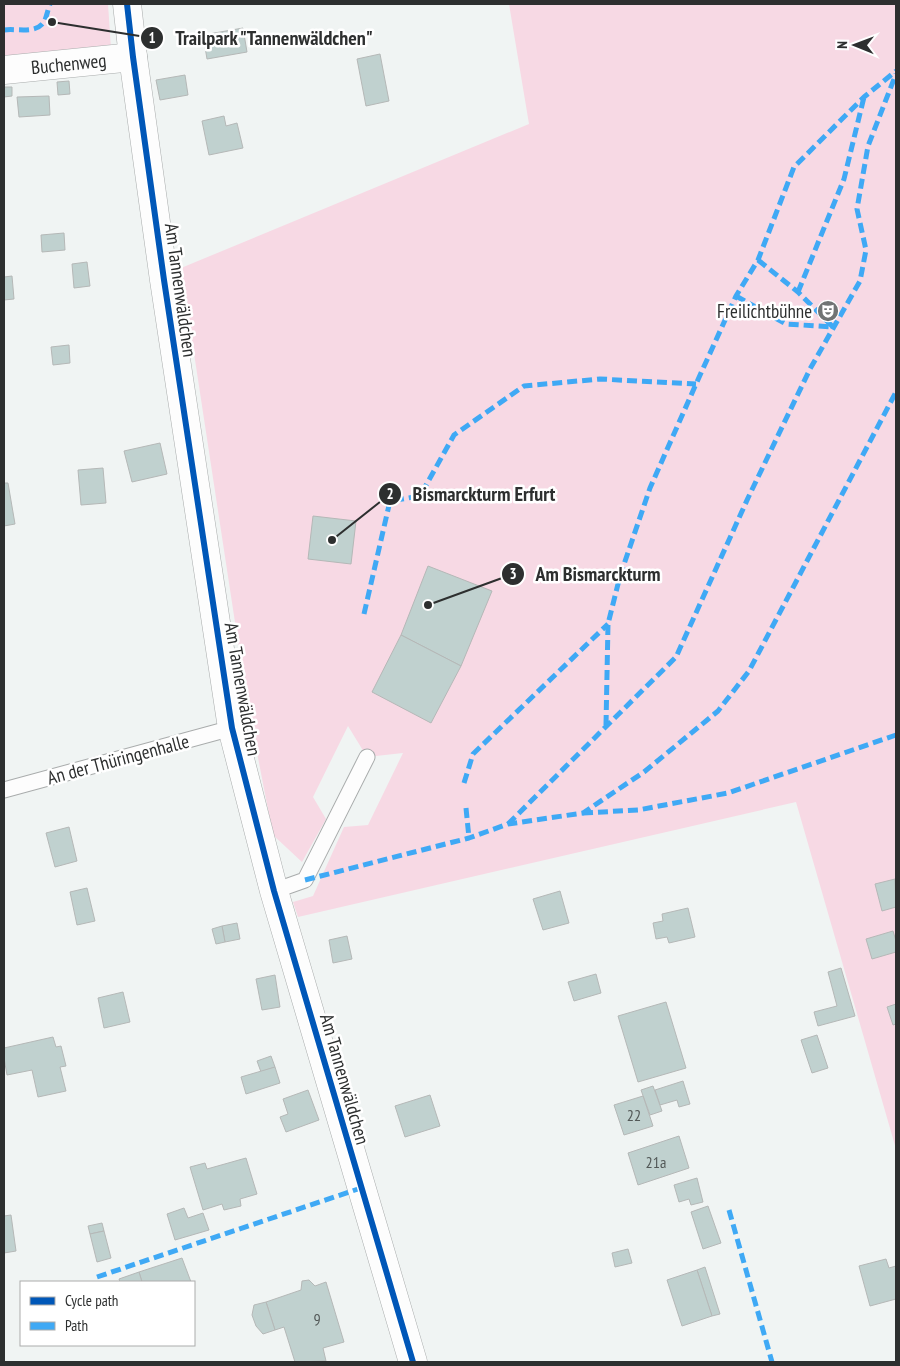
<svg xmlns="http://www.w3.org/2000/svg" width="900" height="1366" viewBox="0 0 900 1366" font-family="'PT Sans Narrow',sans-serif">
<rect width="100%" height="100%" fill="#f0f4f3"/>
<g fill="#f7d9e4">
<path d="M 4,4 L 108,4 L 111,49 L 4,60 Z"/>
<path d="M 509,4 L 896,4 L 896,1149 L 796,802 L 298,917 L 293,902 L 313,896 L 344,827 L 368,825 L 403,753 L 367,757 L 348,726 L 313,797 L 326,819 L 302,862 L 273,835 L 247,701 L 181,268 L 529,124 Z"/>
</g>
<g fill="#c0d1cf" stroke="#b5b8b7">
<path d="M 243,28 L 247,52 L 207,59 L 203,35 Z"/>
<path d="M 380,54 L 389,101 L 366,106 L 357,59 Z"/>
<path d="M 185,75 L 188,95 L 160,100 L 156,80 Z"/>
<path d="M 69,81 L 70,94 L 58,95 L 57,82 Z"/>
<path d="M 4,87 L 12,87 L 12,96 L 4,97 Z"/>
<path d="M 49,96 L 50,115 L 19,117 L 17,97 Z"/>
<path d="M 224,116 L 226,126 L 237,123 L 243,148 L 209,155 L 202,121 Z"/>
<path d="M 64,233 L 65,250 L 42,252 L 41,235 Z"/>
<path d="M 87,262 L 90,286 L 74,288 L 72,264 Z"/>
<path d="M 12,276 L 14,299 L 4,300 L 4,277 Z"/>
<path d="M 69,345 L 70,363 L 53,365 L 51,347 Z"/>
<path d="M 160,443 L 167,474 L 132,482 L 124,451 Z"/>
<path d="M 103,468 L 106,503 L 81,505 L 78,470 Z"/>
<path d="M 4,483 L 8,483 L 15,524 L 4,526 Z"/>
<path d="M 313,516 L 356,521 L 351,564 L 308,559 Z"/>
<path d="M 428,566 L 492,591 L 461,666 L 401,635 Z"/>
<path d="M 401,635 L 461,666 L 431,723 L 372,692 Z"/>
<path d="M 69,827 L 77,861 L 55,867 L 46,833 Z"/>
<path d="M 895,879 L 896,907 L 882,911 L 875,884 Z"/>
<path d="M 87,888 L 95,921 L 77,925 L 70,892 Z"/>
<path d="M 560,891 L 569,923 L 543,930 L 533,899 Z"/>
<path d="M 688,908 L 695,937 L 669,943 L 667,937 L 656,939 L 653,923 L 663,921 L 662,914 Z"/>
<path d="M 237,923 L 240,939 L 225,942 L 222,926 Z"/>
<path d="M 222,926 L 225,942 L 216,944 L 212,929 Z"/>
<path d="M 893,931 L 896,941 L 896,952 L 872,959 L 866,939 Z"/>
<path d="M 347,936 L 352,959 L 333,963 L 329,940 Z"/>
<path d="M 841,968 L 855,1016 L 818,1026 L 814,1012 L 837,1006 L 828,972 Z"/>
<path d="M 596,974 L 601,993 L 574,1001 L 568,982 Z"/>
<path d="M 275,975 L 280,1007 L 262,1010 L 256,979 Z"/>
<path d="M 123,992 L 130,1022 L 104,1028 L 98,998 Z"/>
<path d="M 666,1002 L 686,1068 L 638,1082 L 618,1016 Z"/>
<path d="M 896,1004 L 896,1024 L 893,1025 L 887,1007 Z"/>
<path d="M 817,1035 L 828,1068 L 812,1073 L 801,1040 Z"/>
<path d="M 53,1037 L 56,1047 L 61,1046 L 66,1066 L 60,1067 L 66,1091 L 38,1097 L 32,1070 L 7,1075 L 4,1058 L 4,1048 Z"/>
<path d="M 271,1056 L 275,1067 L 261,1072 L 257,1061 Z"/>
<path d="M 275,1067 L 280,1083 L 246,1094 L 241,1077 Z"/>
<path d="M 683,1081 L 690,1104 L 679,1107 L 677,1100 L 660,1105 L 655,1090 Z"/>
<path d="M 653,1086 L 662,1111 L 650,1115 L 641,1090 Z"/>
<path d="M 308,1090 L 319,1120 L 286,1132 L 280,1117 L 288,1114 L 283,1099 Z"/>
<path d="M 430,1095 L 440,1126 L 405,1137 L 395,1106 Z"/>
<path d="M 643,1096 L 653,1126 L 624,1135 L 614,1105 Z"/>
<path d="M 679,1136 L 689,1168 L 638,1185 L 628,1153 Z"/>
<path d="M 246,1158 L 257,1194 L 240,1199 L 241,1206 L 224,1210 L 222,1204 L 203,1210 L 190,1167 L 205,1163 L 207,1169 Z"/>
<path d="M 697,1178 L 703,1202 L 691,1205 L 689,1199 L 679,1202 L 674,1185 Z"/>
<path d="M 708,1206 L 721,1243 L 703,1249 L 691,1212 Z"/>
<path d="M 184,1208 L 188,1218 L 203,1213 L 209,1230 L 175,1240 L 167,1214 Z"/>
<path d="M 11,1215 L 16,1251 L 4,1253 L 4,1216 Z"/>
<path d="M 102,1223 L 104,1231 L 90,1234 L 88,1226 Z"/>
<path d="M 104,1231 L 111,1258 L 97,1262 L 90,1234 Z"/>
<path d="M 628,1249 L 632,1263 L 615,1267 L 612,1253 Z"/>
<path d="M 182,1258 L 191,1282 L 142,1282 L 139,1272 Z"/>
<path d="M 886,1259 L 889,1268 L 896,1266 L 896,1299 L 870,1306 L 859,1266 Z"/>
<path d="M 705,1267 L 720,1314 L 712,1316 L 697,1270 Z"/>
<path d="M 697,1270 L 712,1316 L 682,1326 L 667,1280 Z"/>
<path d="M 139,1272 L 142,1282 L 120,1282 L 119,1279 Z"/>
<path d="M 309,1280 L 315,1286 L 326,1282 L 344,1342 L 323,1348 L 326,1361 L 295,1362 L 284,1327 L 275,1330 L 266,1302 L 301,1290 L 302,1281 Z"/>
<path d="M 266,1302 L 275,1330 L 263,1334 L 256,1326 L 252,1315 L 254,1305 Z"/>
</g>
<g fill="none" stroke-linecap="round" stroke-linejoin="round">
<g stroke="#a9acac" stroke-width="17">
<g id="lane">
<path d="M 4,790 L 232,728"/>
<path d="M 274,891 L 305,880 L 367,757"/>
</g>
</g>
<g stroke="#a9acac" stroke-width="29">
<g id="street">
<path d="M 127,4 L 133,57 L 164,280 L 232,728 L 274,891 L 413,1362"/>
<path id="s1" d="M 4,70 L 133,57"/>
</g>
</g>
<use href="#lane" stroke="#fdfdfd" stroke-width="15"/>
<use href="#street" stroke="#fdfdfd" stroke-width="28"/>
<g stroke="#3fa9f5" stroke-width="5" stroke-dasharray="10 5" stroke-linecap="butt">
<path d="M 4,30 C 17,28 38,35 45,20 C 47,15 48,9 50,4"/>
<path d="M 758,260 L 798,292 L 833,327"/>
<path d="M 798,292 L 844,179 L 864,97"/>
<path d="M 736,296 L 786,324 L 833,327"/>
<path d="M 364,614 L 390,501 L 420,496 L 454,435 L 524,386 L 600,379 L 696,384"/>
<path d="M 606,725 L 608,624 L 620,576 L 650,488 L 696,384 L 736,296 L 758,260 L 794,167 L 864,97 L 896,71"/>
<path d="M 464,783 L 473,754 L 608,624"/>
<path d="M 466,808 L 469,838"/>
<path d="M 583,813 L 638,810 L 728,793 L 896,735"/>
<path d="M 508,824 L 676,657 L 748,498 L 810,369 L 860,281 L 866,250 L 857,209 L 868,146 L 896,74"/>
<path d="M 305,880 L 469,838 L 508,824 L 583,813 L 644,772 L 718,711 L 749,671 L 896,392"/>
<path d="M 729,1210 L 772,1362"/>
<path d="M 97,1277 L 361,1188"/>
</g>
<g stroke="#fff" stroke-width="9">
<path id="cycleway" d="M 127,4 L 133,57 L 164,280 L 232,728 L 274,891 L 413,1362"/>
</g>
<use href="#cycleway" stroke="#0057b8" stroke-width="6"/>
</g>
<defs>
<g id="theatre-disc" transform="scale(1.125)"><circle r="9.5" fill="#717474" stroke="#fff"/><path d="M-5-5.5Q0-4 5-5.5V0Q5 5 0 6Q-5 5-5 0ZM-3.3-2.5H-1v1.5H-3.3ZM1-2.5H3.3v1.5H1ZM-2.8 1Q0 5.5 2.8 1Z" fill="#fff"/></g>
</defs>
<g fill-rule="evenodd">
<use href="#theatre-disc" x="828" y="311"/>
</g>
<g text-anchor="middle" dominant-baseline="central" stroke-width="5" stroke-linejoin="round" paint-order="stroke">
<g font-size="16" fill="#525857">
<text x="634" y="1115">22</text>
<text x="656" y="1162">21a</text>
<text x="317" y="1319">9</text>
</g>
<g font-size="19" fill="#2d2f2f" stroke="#fff">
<text stroke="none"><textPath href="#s1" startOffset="65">Buchenweg</textPath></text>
<text transform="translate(181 290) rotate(82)">Am Tannenwäldchen</text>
<text transform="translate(243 689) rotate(80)">Am Tannenwäldchen</text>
<text transform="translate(118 759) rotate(-15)">An der Thüringenhalle</text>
<text transform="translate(345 1079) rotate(74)">Am Tannenwäldchen</text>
</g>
<g font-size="19" fill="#2d2f2f" stroke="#fff" text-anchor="end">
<text x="812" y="311">Freilichtbühne</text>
</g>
</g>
<path fill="none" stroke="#2d2f2f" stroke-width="2" d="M52 22L152 38M332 540L390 494M428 605L513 574"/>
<g fill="#2d2f2f" stroke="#fff" stroke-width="2">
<circle cx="52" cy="22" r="5"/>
<circle cx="332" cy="540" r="5"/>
<circle cx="428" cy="605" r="5"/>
<circle cx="152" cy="38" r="12"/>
<circle cx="390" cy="494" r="12"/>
<circle cx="513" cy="574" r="12"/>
</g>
<g font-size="15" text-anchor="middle" font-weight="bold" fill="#fff">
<text x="152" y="43">1</text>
<text x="390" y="499">2</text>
<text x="513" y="579">3</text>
</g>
<g font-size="20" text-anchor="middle" font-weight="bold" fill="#2d2f2f" stroke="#fff" stroke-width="5" stroke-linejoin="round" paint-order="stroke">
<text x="274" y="45">Trailpark "Tannenwäldchen"</text>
<text x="484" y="501">Bismarckturm Erfurt</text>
<text x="598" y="581">Am Bismarckturm</text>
</g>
<rect width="900" height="1366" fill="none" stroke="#2d2f2f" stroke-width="10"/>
<rect x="20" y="1281" width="175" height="65" fill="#ffffff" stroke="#abacac"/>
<rect x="30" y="1297" width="25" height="8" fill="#0057b8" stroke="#abacac"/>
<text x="65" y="1306" font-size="15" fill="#2d2f2f">Cycle path</text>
<rect x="30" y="1322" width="25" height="8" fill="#3fa9f5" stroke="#abacac"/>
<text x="65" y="1331" font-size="15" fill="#2d2f2f">Path</text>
<g transform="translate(855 45) rotate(271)" stroke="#ffffff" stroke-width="4" paint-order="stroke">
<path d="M0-4L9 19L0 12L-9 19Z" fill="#2d2f2f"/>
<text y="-8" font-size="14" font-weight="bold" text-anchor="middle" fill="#2d2f2f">N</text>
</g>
</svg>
